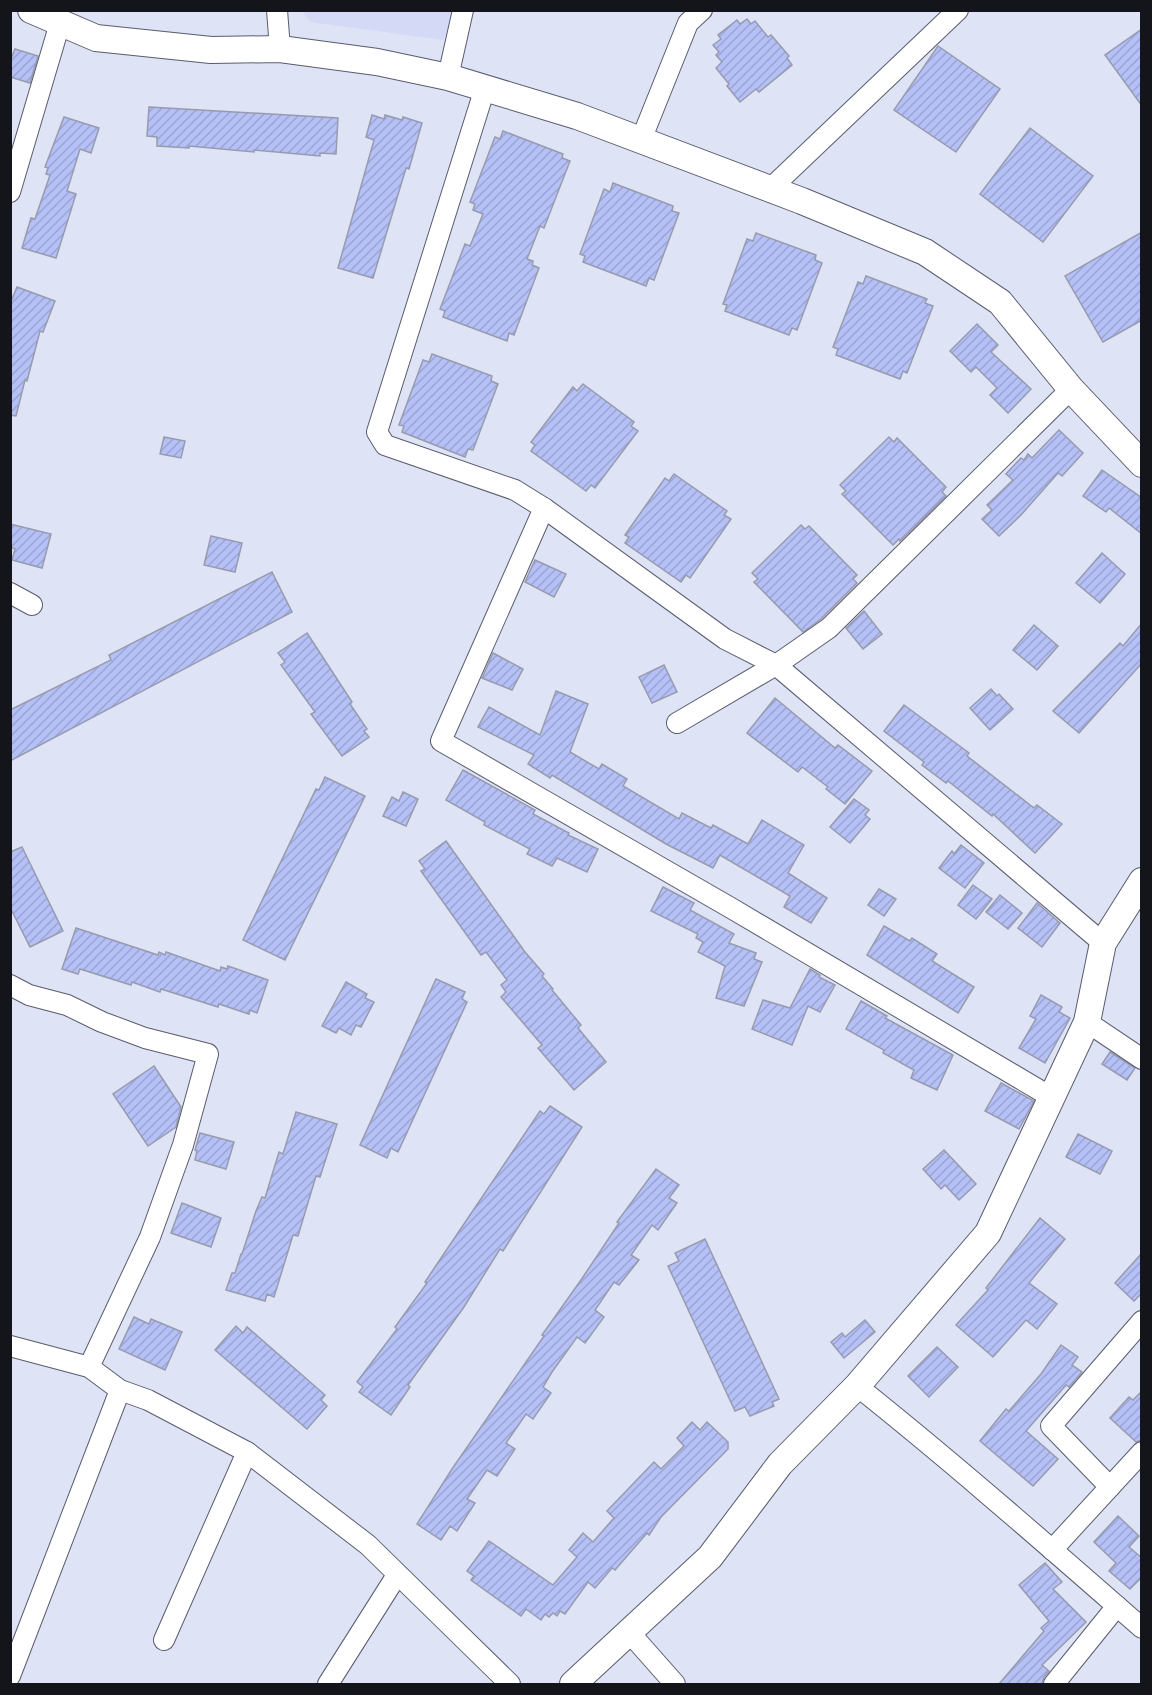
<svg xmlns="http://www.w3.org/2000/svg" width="1152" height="1695" viewBox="0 0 1152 1695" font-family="'Noto Sans',sans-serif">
<defs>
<pattern id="building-hatch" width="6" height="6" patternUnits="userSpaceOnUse" patternTransform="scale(1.5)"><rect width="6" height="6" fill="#b5c0f7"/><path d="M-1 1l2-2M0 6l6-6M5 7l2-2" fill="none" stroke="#9ba4d3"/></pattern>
</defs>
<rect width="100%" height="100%" fill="#dee3f6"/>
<path fill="#d4daf5" d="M 302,11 L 456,11 L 452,26 L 443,40 L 310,22 Z"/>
<g fill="url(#building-hatch)" stroke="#969bad" stroke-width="1.5">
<path d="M 747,19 L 751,24 L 755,21 L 768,37 L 771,35 L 789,56 L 787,58 L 792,65 L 759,92 L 756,89 L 740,102 L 727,86 L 729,84 L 716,68 L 722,62 L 716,55 L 719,52 L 713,45 L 721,39 L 718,35 L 737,20 L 740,24 Z"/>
<path d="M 1142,29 L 1142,106 L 1105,55 Z"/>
<path d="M 938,46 L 1000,89 L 956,152 L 894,110 Z"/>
<path d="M 15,49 L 38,56 L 30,83 L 10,77 L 10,61 Z"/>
<path d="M 149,107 L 338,118 L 336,154 L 320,153 L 320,156 L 254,150 L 254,152 L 189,146 L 189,148 L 157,146 L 157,137 L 147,136 Z"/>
<path d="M 372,115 L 384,119 L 385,115 L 402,120 L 403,117 L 422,123 L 409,169 L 406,168 L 373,278 L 338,268 L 374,140 L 366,137 Z"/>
<path d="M 64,117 L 99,128 L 91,153 L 80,149 L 67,191 L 76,194 L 56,258 L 22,248 L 31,218 L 35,219 L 50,175 L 46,174 L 48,168 L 45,167 Z"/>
<path d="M 1030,128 L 1093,176 L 1043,242 L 980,194 Z"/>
<path d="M 503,131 L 563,154 L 562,158 L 570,161 L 544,228 L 540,226 L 527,259 L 533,261 L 532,265 L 539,268 L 514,335 L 509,333 L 507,341 L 443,317 L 445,311 L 440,309 L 465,244 L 470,246 L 483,214 L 473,210 L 475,204 L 470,202 L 495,137 L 500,139 Z"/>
<path d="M 613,183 L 673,206 L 672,211 L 679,213 L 654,280 L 649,278 L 646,286 L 583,262 L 585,256 L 580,254 L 604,189 L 610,192 Z"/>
<path d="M 1142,232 L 1142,320 L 1103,342 L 1065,276 Z"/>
<path d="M 756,233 L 816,255 L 815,260 L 822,263 L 797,330 L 792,328 L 789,335 L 725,311 L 727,305 L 723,304 L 747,239 L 753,241 Z"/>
<path d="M 866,276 L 927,299 L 925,303 L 933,306 L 907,373 L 903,371 L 900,379 L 836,355 L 838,349 L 833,347 L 858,282 L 863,284 Z"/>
<path d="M 17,287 L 55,301 L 43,332 L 40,331 L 27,381 L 25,380 L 16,416 L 10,415 L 10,304 Z"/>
<path d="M 977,324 L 998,345 L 991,352 L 1031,389 L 1008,413 L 990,395 L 997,388 L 976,367 L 971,372 L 950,351 Z"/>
<path d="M 432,354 L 492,376 L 491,381 L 498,384 L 473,450 L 468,449 L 465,457 L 402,432 L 404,426 L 399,425 L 423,360 L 429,362 Z"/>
<path d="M 583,384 L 634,422 L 631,426 L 638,431 L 595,488 L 591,485 L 586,491 L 531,451 L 535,445 L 531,442 L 573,387 L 577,391 Z"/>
<path d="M 1059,430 L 1083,453 L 1062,476 L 1058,473 L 1021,515 L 999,536 L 982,519 L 992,510 L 987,505 L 1013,480 L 1006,474 L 1021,458 L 1024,460 L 1028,454 L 1032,458 Z"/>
<path d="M 164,437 L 185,441 L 181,458 L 160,454 Z"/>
<path d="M 889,437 L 894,442 L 897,438 L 946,487 L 942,492 L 946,496 L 900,541 L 899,539 L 893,545 L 842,494 L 846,491 L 840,485 Z"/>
<path d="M 1102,470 L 1142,498 L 1142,534 L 1109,508 L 1106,512 L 1083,496 Z"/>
<path d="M 674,474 L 727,511 L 724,515 L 731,519 L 690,578 L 686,575 L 681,582 L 625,543 L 629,537 L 625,535 L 665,478 L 669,481 Z"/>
<path d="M 10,524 L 51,534 L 42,568 L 12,560 L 15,549 L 10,547 Z"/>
<path d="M 801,525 L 805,529 L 809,526 L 857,575 L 853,579 L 857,583 L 821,619 L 803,632 L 754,582 L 758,579 L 752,573 Z"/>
<path d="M 211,536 L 242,543 L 235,572 L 204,565 Z"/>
<path d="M 1102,553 L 1125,574 L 1100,603 L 1076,583 Z"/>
<path d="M 535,560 L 566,574 L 554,597 L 525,582 Z"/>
<path d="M 272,572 L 292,612 L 10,761 L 10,710 L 111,660 L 109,655 Z"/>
<path d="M 864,611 L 882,634 L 863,649 L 846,628 Z"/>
<path d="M 1142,623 L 1142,663 L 1079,733 L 1053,711 L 1120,643 L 1123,646 Z"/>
<path d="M 1034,625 L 1058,646 L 1037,670 L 1013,650 Z"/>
<path d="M 307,633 L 352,702 L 350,704 L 367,729 L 364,731 L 369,737 L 342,756 L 311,714 L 315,712 L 281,665 L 285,662 L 278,653 Z"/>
<path d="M 493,653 L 523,669 L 512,690 L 482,678 Z"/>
<path d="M 664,665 L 677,692 L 652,703 L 639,677 Z"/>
<path d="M 991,689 L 997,696 L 999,694 L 1013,709 L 990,730 L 970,708 Z"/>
<path d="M 556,691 L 588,704 L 570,752 L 599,769 L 602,764 L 627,779 L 623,786 L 679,819 L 682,813 L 711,828 L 713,825 L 748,844 L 762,820 L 804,845 L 788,873 L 827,898 L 811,923 L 784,907 L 790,896 L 720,855 L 713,868 L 666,844 L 552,775 L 550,778 L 528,764 L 534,755 L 478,727 L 489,707 L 540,735 Z"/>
<path d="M 775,698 L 835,748 L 838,745 L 872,771 L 845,804 L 826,789 L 828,787 L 802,767 L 798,772 L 747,733 Z"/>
<path d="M 904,705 L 969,753 L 967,756 L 1034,808 L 1037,805 L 1062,824 L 1035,853 L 993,814 L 992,816 L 948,781 L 946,783 L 922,765 L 924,762 L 884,731 Z"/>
<path d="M 463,770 L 535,810 L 533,814 L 569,833 L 568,835 L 598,849 L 587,872 L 557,858 L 552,866 L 527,854 L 530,849 L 484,825 L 485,822 L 446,800 Z"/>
<path d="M 325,777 L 365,796 L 285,960 L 243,940 L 316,789 L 319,790 Z"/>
<path d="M 403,792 L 418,799 L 406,826 L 383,816 L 392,797 L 399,801 Z"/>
<path d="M 854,799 L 869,810 L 865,815 L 870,819 L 850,843 L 830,827 Z"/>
<path d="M 446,841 L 525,952 L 544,974 L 542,976 L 553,989 L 552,990 L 581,1025 L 578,1028 L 606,1062 L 574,1090 L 538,1048 L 542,1045 L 501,997 L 506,992 L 501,985 L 507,980 L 486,952 L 481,955 L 421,871 L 425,869 L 419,861 Z"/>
<path d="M 961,845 L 984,863 L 965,888 L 939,868 L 952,851 L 954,854 Z"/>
<path d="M 22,847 L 63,931 L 30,947 L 10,907 L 10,852 Z"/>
<path d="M 973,885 L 992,899 L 976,919 L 958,905 Z"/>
<path d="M 663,887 L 694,903 L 690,910 L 734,934 L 729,943 L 756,953 L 754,959 L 762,962 L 744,1006 L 716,998 L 725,966 L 698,952 L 703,942 L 696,938 L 698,934 L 651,911 Z"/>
<path d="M 879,889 L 896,899 L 884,916 L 868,905 Z"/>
<path d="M 1000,895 L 1022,913 L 1008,929 L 986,912 Z"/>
<path d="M 1037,903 L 1060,923 L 1042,947 L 1018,928 Z"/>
<path d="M 884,926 L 910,941 L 912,938 L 937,954 L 932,961 L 974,987 L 958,1013 L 867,955 Z"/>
<path d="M 76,928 L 158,955 L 159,952 L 165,955 L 166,952 L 220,971 L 221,967 L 227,969 L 228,966 L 268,980 L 257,1013 L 250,1010 L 249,1014 L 219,1004 L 218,1007 L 161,989 L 160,992 L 132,982 L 131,985 L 80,969 L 78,974 L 62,969 Z"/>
<path d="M 810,969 L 820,975 L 819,977 L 835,985 L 820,1012 L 808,1006 L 792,1045 L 752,1029 L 763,1000 L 790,1008 Z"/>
<path d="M 436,979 L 465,992 L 462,999 L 467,1002 L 398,1152 L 391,1148 L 387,1158 L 360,1145 Z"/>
<path d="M 346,982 L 367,994 L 365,998 L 374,1002 L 361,1027 L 356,1025 L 351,1035 L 339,1028 L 336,1033 L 322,1026 Z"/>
<path d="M 1041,995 L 1062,1007 L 1059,1012 L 1070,1018 L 1045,1063 L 1019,1048 L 1036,1019 L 1030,1016 Z"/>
<path d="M 861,1001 L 887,1016 L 885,1018 L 953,1055 L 937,1090 L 911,1078 L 914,1070 L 883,1053 L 884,1050 L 846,1029 Z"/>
<path d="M 1110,1052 L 1135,1068 L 1127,1080 L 1102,1064 Z"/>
<path d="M 154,1066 L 181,1107 L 176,1127 L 148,1146 L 113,1094 Z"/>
<path d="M 1001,1083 L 1034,1101 L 1019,1129 L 985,1111 Z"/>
<path d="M 550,1106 L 582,1127 L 503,1251 L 500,1249 L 464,1307 L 408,1385 L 410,1387 L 391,1415 L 359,1392 L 363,1387 L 357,1382 L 397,1329 L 395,1327 L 427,1283 L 425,1282 L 437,1264 L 540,1111 L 544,1114 Z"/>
<path d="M 296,1112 L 337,1124 L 320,1177 L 316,1176 L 298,1236 L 293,1235 L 274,1297 L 267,1294 L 265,1301 L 226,1290 L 232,1273 L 235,1273 L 241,1254 L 242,1254 L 256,1211 L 262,1197 L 265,1198 L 279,1152 L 283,1154 Z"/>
<path d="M 200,1133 L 234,1142 L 226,1169 L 195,1160 L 197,1151 L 195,1150 Z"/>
<path d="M 1078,1134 L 1112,1151 L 1100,1174 L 1066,1157 Z"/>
<path d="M 944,1150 L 976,1184 L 959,1200 L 945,1185 L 941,1189 L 923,1169 Z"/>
<path d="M 656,1169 L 679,1185 L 669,1198 L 677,1203 L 658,1230 L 652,1225 L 631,1255 L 639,1260 L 619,1285 L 614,1282 L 595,1310 L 604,1317 L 585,1343 L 577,1337 L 552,1372 L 543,1387 L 551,1393 L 533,1419 L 526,1414 L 506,1443 L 515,1449 L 497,1476 L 487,1470 L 467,1499 L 475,1503 L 457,1531 L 450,1526 L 441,1540 L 417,1524 L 452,1469 L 544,1336 L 542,1335 L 581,1280 L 619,1223 L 617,1222 Z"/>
<path d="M 182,1203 L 221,1218 L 211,1247 L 171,1233 Z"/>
<path d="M 1040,1218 L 1065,1239 L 1029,1283 L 1057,1304 L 1037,1329 L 1026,1320 L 993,1357 L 956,1325 L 988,1290 L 986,1288 Z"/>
<path d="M 705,1239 L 779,1399 L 772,1402 L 774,1406 L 750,1416 L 745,1407 L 735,1411 L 668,1266 L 679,1261 L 675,1253 Z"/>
<path d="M 1142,1253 L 1142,1293 L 1134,1301 L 1115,1283 Z"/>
<path d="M 134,1317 L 149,1324 L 151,1319 L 182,1332 L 165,1370 L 119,1349 Z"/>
<path d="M 865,1320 L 875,1332 L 844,1358 L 831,1342 L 842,1333 L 845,1337 Z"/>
<path d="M 236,1326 L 243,1333 L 247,1327 L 325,1395 L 321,1400 L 327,1406 L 307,1429 L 215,1350 Z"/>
<path d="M 1061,1345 L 1078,1357 L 1072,1365 L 1082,1372 L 1069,1387 L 1066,1385 L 1026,1431 L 1058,1459 L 1033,1486 L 980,1441 L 1006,1409 L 1009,1411 L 1041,1374 Z"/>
<path d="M 937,1347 L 958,1367 L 929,1397 L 908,1376 Z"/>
<path d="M 1142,1391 L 1142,1440 L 1136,1442 L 1110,1418 L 1129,1397 L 1133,1400 Z"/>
<path d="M 692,1422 L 700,1430 L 707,1422 L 728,1442 L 728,1449 L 661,1517 L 649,1535 L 647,1533 L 615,1570 L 612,1568 L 595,1588 L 588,1582 L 565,1614 L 560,1611 L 557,1616 L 553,1613 L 549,1617 L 545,1614 L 541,1620 L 526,1609 L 521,1616 L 471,1580 L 474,1576 L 467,1571 L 489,1541 L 553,1585 L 577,1557 L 569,1550 L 583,1533 L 593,1542 L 614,1518 L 607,1511 L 654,1462 L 661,1469 L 684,1446 L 677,1438 Z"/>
<path d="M 1118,1516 L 1139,1536 L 1129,1547 L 1142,1558 L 1142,1577 L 1130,1589 L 1109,1571 L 1116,1563 L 1094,1542 Z"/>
<path d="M 1045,1563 L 1062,1582 L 1053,1589 L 1086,1622 L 1042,1665 L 1049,1671 L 1044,1677 L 1042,1684 L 999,1684 L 1044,1631 L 1041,1628 L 1049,1621 L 1019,1585 Z"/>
</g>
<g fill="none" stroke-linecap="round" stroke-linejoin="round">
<g stroke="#595c6d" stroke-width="22">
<g id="minor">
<path d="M 277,10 L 280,49"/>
<path d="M 448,77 L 463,10"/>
<path d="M 485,88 L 377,432 L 385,445 L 515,490 L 544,508 L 725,639 L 776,665 L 1103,943"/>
<path d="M 641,140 L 688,23 L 702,10"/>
<path d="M 770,189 L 958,10"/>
<path d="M 10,192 L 60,23"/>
<path d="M 544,508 L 441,741 L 731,908 L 1051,1097"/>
<path d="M 10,593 L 32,605"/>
<path d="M 677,723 L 776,665 L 829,628 L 1071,389"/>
<path d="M 10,985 L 29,995 L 67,1005 L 102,1022 L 145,1038 L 208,1054 L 183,1145 L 150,1237 L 89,1367"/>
<path d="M 1087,1022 L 1142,1059"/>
<path d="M 10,1346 L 89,1367 L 120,1390 L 148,1400 L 247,1452 L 368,1545 L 510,1684"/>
<path d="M 857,1386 C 955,1464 1048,1546 1142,1628"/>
<path d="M 1110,1487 L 1051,1426 L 1142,1321"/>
<path d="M 1052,1550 L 1142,1452"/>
<path d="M 629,1632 L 675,1684"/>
<path d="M 164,1640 L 247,1452"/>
<path d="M 10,1676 L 120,1390"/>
<path d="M 328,1684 L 397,1575"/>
<path d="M 1054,1684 L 1117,1606"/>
</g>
</g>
<g stroke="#595c6d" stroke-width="28">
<g id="tertiary">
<path d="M 31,10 L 96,38 L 211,50 L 280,49 L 377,62 L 448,77 L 577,116 L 802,201 L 925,252 L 1000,302 L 1071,389 L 1142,464"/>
<path d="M 573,1684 L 710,1557 L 780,1464 L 857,1386 L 988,1233 L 1087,1022 L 1103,943 L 1142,881"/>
</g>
</g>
<use href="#minor" stroke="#fff" stroke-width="20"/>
<use href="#tertiary" stroke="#fff" stroke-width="26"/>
</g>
<rect width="1152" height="1695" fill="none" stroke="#13151b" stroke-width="24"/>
</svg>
